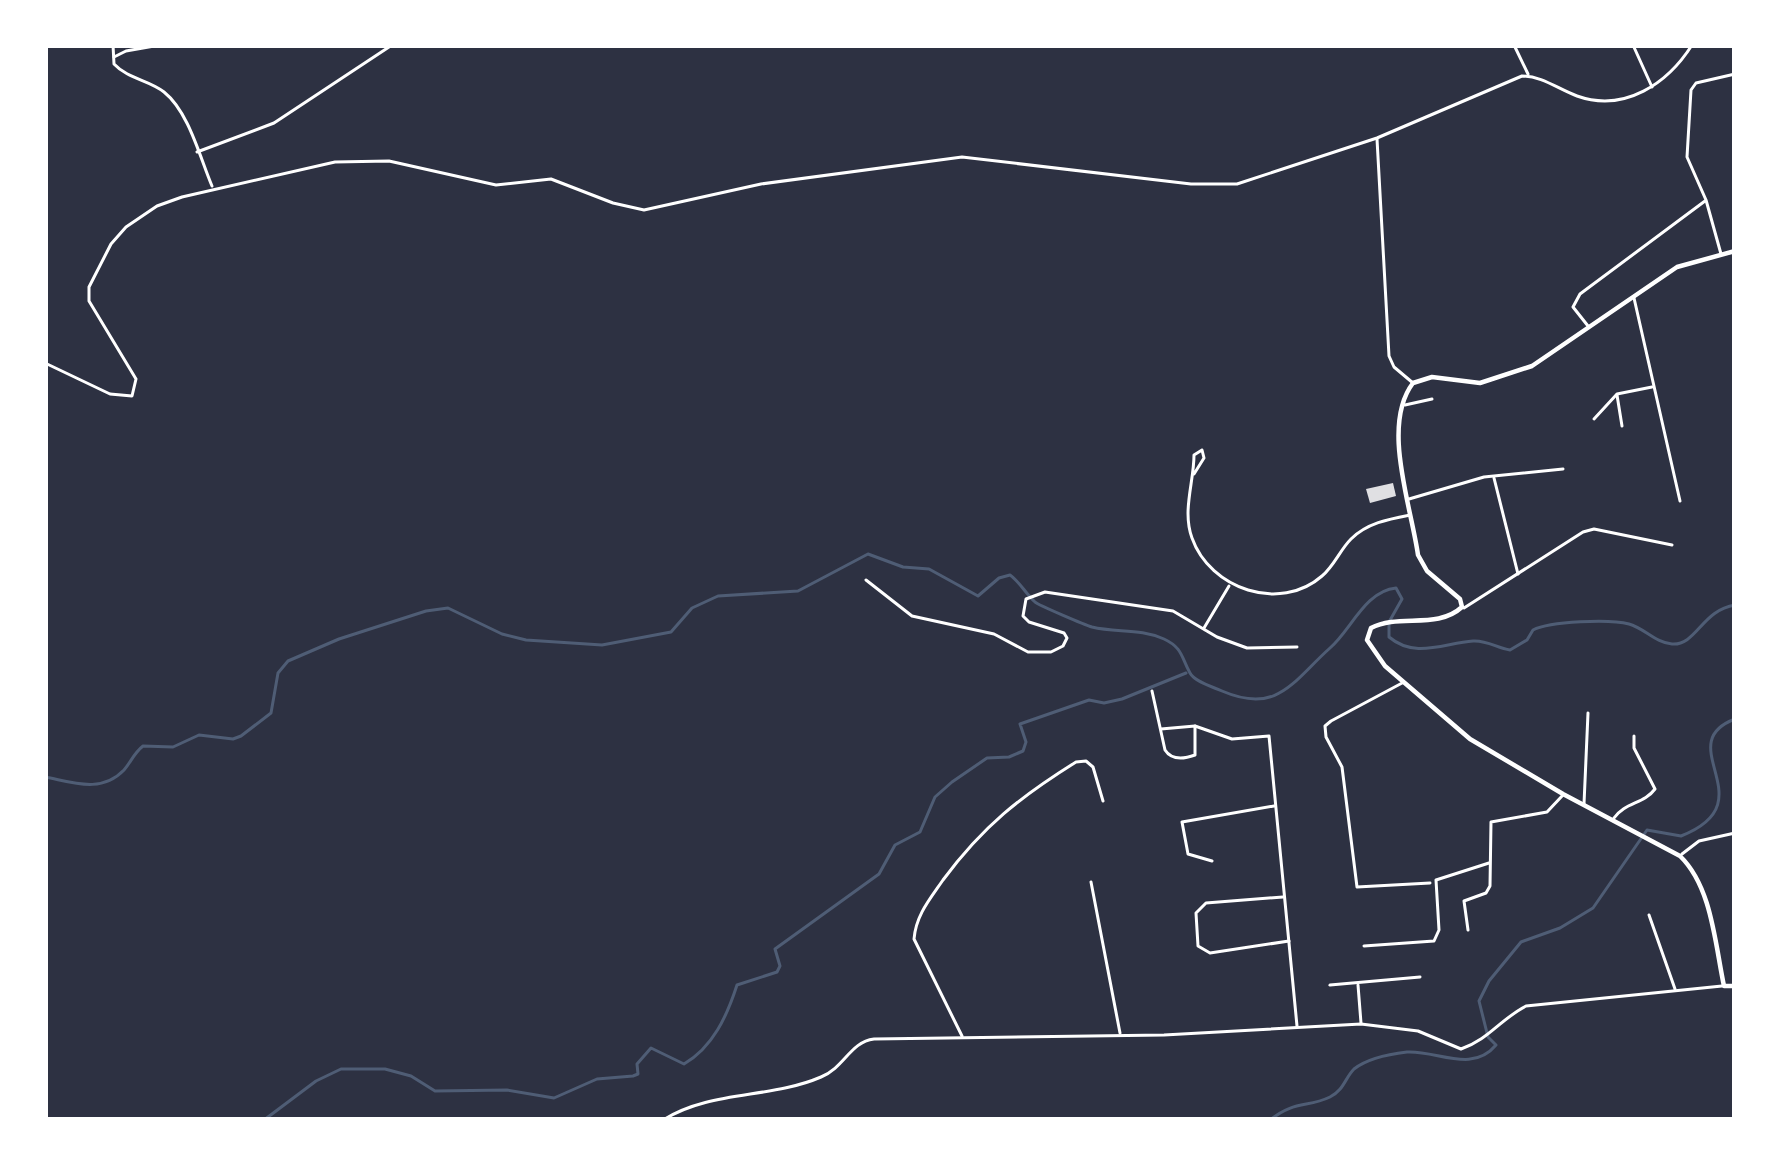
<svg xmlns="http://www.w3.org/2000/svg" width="1780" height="1165" viewBox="0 0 1780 1165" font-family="Literata,serif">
<rect width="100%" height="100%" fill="#2d3142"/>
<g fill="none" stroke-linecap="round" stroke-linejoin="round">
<g stroke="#4f5d75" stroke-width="3">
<path d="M 45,777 C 72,782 101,794 124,770 C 131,762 134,753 143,746 L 173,747 L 199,735 L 233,739 L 241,736 L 271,713 L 278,673 L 288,661 L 339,639 L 426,611 L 448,608 L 502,634 L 526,640 L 602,645 L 671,632 L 692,608 L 718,596 L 798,591 L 868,554 L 903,567 L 929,569 L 978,596 L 999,578 L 1010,575 C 1020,582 1025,593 1035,602 C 1038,605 1085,625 1092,627 C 1116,633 1140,628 1164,639 C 1183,648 1181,657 1190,673 C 1195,682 1213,687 1222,691 C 1278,715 1293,681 1330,648 C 1351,630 1365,591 1396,588 L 1402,599 L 1389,622 L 1389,637 C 1415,659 1444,643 1473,641 C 1487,640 1497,648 1510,650 L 1527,640 L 1533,630 C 1550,621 1610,619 1629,624 C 1644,628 1656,643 1672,644 C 1696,646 1702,610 1735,605"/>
<path d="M 264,1120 L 316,1081 L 341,1069 L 385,1069 L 411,1076 L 435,1091 L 507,1090 L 554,1098 L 597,1079 L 633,1076 L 638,1074 L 637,1064 L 651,1048 L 684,1064 C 713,1047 727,1016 737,985 L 777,972 L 780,966 L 775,949 L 879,874 L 895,845 L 920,832 L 935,797 L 952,782 L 987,758 L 1009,757 L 1023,751 L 1026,742 L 1020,724 L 1089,700 L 1104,703 L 1122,699 L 1186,673"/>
<path d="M 1270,1120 C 1295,1100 1307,1108 1330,1097 C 1344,1090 1345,1078 1354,1069 C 1368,1058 1390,1054 1407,1052 C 1437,1050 1472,1074 1496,1045 L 1488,1037 L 1479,1001 L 1489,981 L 1521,942 L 1560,928 L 1593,908 L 1647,830 L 1681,836 C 1768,802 1669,744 1735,719"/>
</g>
</g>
<path fill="#e0e0e3" d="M 1393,483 L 1396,496 L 1370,503 L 1366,489 Z"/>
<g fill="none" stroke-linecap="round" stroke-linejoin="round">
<g stroke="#fff" stroke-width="3">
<path d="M 113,45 L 114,64 C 128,79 149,80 164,92 C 189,112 200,158 212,186"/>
<path d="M 1514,45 L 1528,74"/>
<path d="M 1633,45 L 1652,87"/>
<path d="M 114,57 L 126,51 L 160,45"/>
<path d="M 1377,139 L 1389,356 L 1394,367 L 1413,383"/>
<path d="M 197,152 L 274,123 L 392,45"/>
<path d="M 1721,254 L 1706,200 L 1687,157 L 1691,90 L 1696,83 L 1735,74"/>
<path d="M 1634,298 L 1680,501"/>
<path d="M 1588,326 L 1573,307 L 1580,294 L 1705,201"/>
<path d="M 45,363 L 110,394 L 132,396 L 136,379 L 89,301 L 89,287 L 111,244 L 126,227 L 157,206 L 182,197 L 335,162 L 389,161 L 496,185 L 551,179 L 613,203 L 644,210 L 761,184 L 962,157 L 1191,184 L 1237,184 L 1377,138 L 1522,76 C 1542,76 1558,89 1577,96 C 1625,113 1668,83 1692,45"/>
<path d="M 1617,395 L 1622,426"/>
<path d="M 1405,405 L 1432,399"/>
<path d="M 1594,419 L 1617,394 L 1652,387"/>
<path d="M 1194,474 L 1204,458 L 1202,450 L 1194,455 C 1194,482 1182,511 1192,538 C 1210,589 1280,613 1322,576 C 1334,566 1340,550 1351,539 C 1367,523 1389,519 1410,515"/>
<path d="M 1494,478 L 1518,574"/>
<path d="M 1409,499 L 1484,477 L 1563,469"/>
<path d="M 866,580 L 912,616 L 994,634 L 1028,652 L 1051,652 L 1063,646 L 1067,638 L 1064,633 L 1029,622 L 1023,616 L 1026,599 L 1045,592 L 1173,611 L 1217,637 L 1247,648 L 1297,647"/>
<path d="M 1464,608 L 1583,532 L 1594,529 L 1672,545"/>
<path d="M 1204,628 L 1229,586"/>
<path d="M 1404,682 L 1331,721 L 1325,726 L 1326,737 L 1342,767 L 1357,887 L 1430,883"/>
<path d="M 1152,691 L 1165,750 C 1172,761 1184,759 1195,755 L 1195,726"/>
<path d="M 1161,729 L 1195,726 L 1232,739 L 1269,736 L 1297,1026"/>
<path d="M 1584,804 L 1588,713"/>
<path d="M 1614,818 C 1625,802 1644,804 1655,789 L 1634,748 L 1634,736"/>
<path d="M 1682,854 L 1699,841 L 1735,833"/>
<path d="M 1212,861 L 1188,854 L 1182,822 L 1274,806"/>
<path d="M 1091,882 L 1120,1033"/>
<path d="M 1283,897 L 1206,903 L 1196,913 L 1198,946 L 1210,953 L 1289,941"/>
<path d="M 1649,915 L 1675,989"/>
<path d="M 1468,930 L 1464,901 L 1486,893 L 1490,886 L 1491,822 L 1547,812 L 1563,795"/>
<path d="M 1364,946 L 1434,941 L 1439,930 L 1436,880 L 1489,863"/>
<path d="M 1330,985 L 1420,977"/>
<path d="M 1358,985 L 1361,1023"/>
<path d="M 962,1036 L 914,939 C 916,915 930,899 943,880 C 983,826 1020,797 1076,762 L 1086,761 L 1093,767 L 1103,801"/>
<path d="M 663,1120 C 711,1090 770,1099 821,1077 C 845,1067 850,1042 874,1039 L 1164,1035 L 1361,1024 L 1418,1031 L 1461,1049 C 1488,1040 1502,1018 1526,1006 L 1722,986"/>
</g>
<path stroke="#fff" stroke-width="4.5" d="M 1735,251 L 1677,267 L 1532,366 L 1480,383 L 1432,377 L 1413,383 C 1381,425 1411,505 1418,555 L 1427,571 L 1460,599 L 1462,607 C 1437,630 1399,613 1371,628 L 1367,640 L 1385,666 L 1470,739 L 1563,794 L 1680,856 C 1712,887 1715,944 1724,986 L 1735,986"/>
</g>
<rect width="1780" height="1165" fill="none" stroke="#ffffff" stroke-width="96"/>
</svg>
